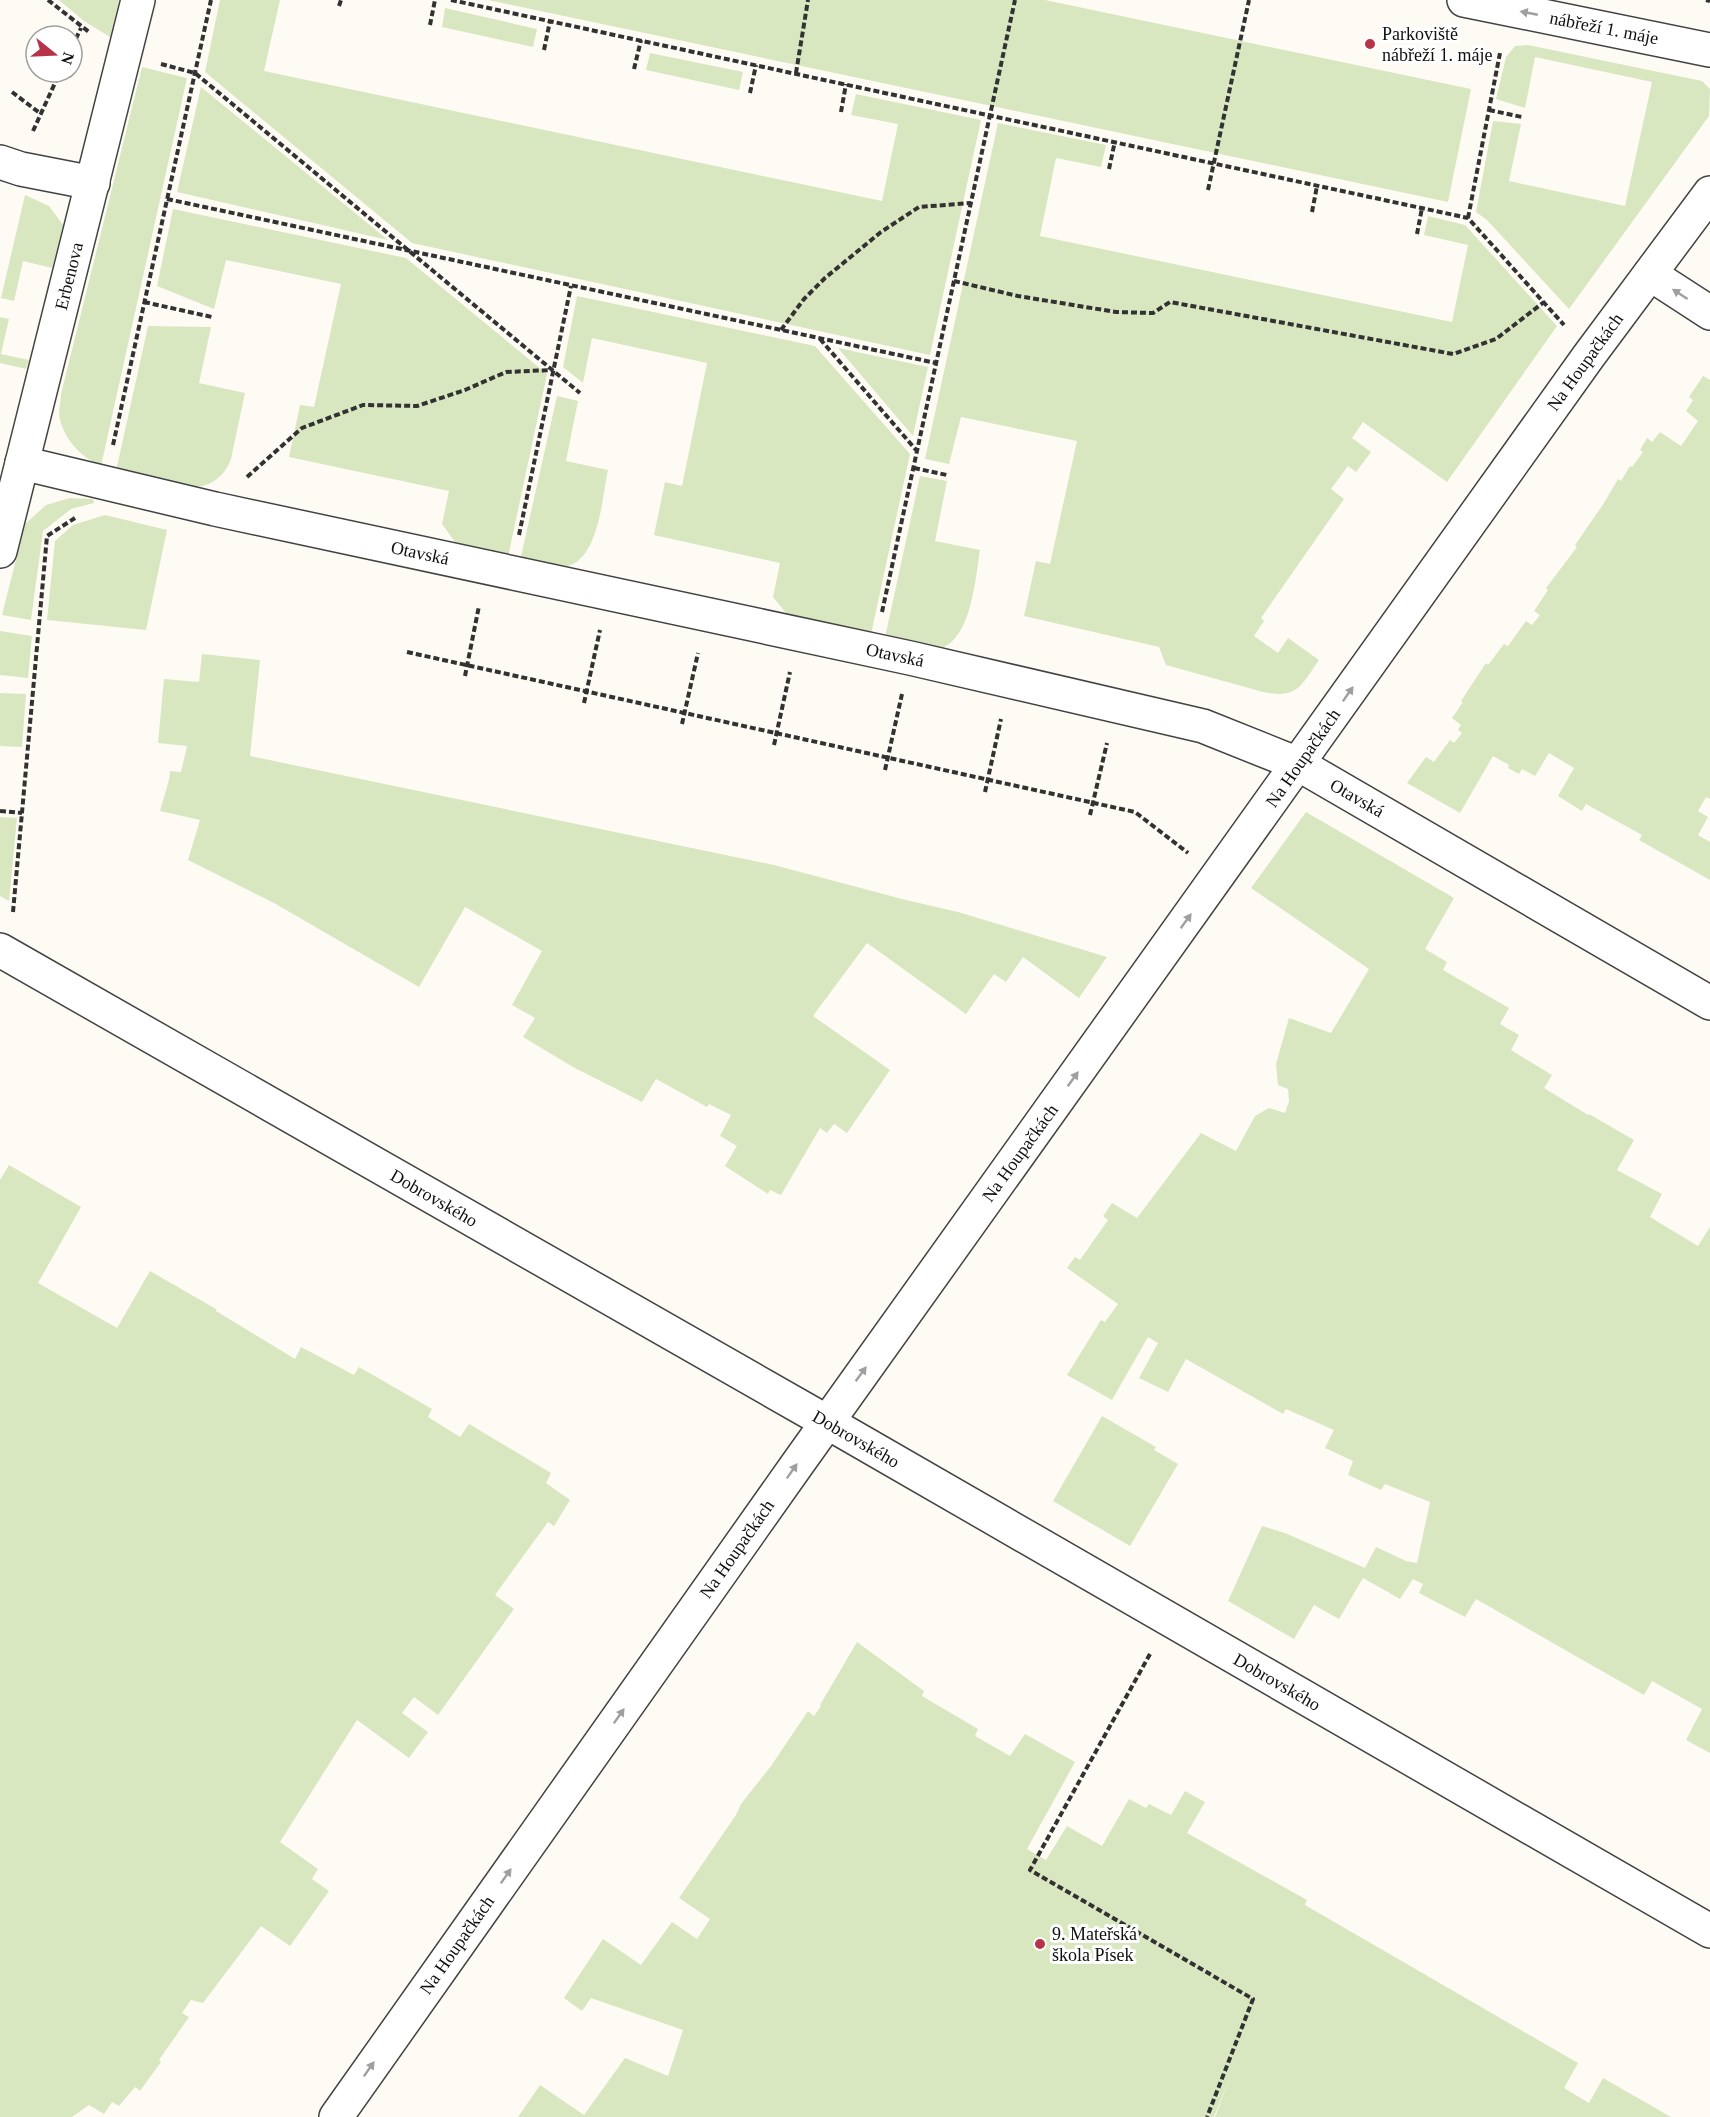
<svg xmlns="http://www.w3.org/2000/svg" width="1710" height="2117" viewBox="0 0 1710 2117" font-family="Georgia,serif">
<rect width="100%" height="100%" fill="#fefbf5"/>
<g fill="#d9e7c0">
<path d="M 59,0 L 119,0 L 110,37 L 84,21 Z"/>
<path d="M 220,0 L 280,0 L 264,71 L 882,201 L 898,124 L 851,115 L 856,94 L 981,120 L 930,355 L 412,243 L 205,72 Z"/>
<path d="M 488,0 L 1045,0 L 1471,89 L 1448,202 Z"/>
<path d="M 445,8 L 537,29 L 533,47 L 442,27 Z"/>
<path d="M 1528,45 L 1702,81 L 1710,89 L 1709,116 L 1569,309 L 1487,220 L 1476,212 L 1493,121 L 1521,124 L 1509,181 L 1625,206 L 1652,82 L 1535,57 L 1525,108 L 1496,99 L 1506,57 L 1515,46 Z"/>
<path d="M 650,53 L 743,72 L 739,90 L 646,70 Z"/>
<path d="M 142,67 L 187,78 L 101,466 C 80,457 62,437 59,414 C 59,408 61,400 61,394 Z"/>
<path d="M 201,87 L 388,240 L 177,192 Z"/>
<path d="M 998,123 L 1106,145 L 1101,167 L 1056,158 L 1040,236 L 1452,322 L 1468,245 L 1424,235 L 1428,216 L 1465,225 L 1557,326 L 1447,482 L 1363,422 L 1352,438 L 1371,452 L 1356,472 L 1348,466 L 1331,489 L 1344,499 L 1261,618 L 1264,621 L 1254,636 L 1278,653 L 1288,638 L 1319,660 C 1301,686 1298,699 1263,692 L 1166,665 L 1159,647 L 1024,616 L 1036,561 L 1050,564 L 1077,441 L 961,417 L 949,464 L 925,459 Z"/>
<path d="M 25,195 L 49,206 L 63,225 L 52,268 L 23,261 L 14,301 L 1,298 Z"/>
<path d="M 173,209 L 406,258 L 547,374 L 508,557 L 468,549 L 455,542 L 442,524 L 449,491 L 289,457 L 300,405 L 314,407 L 341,284 L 226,260 L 214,309 L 157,286 Z"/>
<path d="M 577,296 L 815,346 L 910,454 L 870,639 L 790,618 L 773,597 L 780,563 L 654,535 L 665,482 L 682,486 L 707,363 L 592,338 L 583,383 L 563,367 Z"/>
<path d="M 0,317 L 9,319 L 1,354 L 29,360 L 26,369 L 0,363 Z"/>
<path d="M 148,326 L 211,327 L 199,383 L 245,393 L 231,459 C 224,477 211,487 192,487 L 116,471 Z"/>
<path d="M 838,348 L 928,367 L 913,436 Z"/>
<path d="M 1703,376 L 1710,380 L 1710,799 L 1706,797 L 1698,811 L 1708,817 L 1698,835 L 1710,842 L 1710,880 L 1639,840 L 1642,835 L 1586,804 L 1582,811 L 1558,796 L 1574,768 L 1549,753 L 1535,776 L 1522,769 L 1519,774 L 1508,768 L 1509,765 L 1493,756 L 1460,813 L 1407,783 L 1426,757 L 1434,762 L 1450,740 L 1454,743 L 1462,733 L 1458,730 L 1461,725 L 1452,718 L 1463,702 L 1461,701 L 1486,663 L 1488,665 L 1504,644 L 1508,646 L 1526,621 L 1532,625 L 1540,615 L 1534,611 L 1548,590 L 1546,588 L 1577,547 L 1575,545 L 1604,503 L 1618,479 L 1621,481 L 1630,466 L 1632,467 L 1643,452 L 1640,450 L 1647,438 L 1652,442 L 1660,432 L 1681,446 L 1698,421 L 1686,411 L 1693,400 L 1689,397 Z"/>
<path d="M 557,396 L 578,401 L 566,461 L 608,470 C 602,497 599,565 562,567 C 549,567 533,562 520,561 Z"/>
<path d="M 920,476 L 947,481 L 935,541 L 980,550 C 975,579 972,644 935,650 C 925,652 896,644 884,642 Z"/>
<path d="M 70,498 L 93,499 L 94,503 L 71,509 L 43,531 L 31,620 L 2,615 L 25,524 L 46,505 Z"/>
<path d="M 105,515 L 167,530 L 146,630 L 47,620 L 55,541 L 73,525 Z"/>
<path d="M 0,631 L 32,636 L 28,678 L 0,675 Z"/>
<path d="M 202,654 L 260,660 L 250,756 L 774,865 L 906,900 L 958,912 L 1107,957 L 1079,998 L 1023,957 L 1006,982 L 994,974 L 966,1014 L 867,943 L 813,1016 L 890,1070 L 847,1133 L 834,1124 L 827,1133 L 820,1128 L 781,1195 L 770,1190 L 768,1194 L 725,1166 L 737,1146 L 720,1136 L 731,1115 L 709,1104 L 707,1107 L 656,1079 L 642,1102 L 573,1067 L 523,1037 L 535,1018 L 512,1005 L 542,951 L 465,907 L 419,987 L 274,903 L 188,860 L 200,820 L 160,811 L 169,780 L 170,771 L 181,772 L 187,746 L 158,743 L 164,679 L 199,682 Z"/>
<path d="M 0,693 L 26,694 L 22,747 L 0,746 Z"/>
<path d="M 1306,812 L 1454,898 L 1425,949 L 1447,962 L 1443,970 L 1509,1008 L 1500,1024 L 1519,1035 L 1511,1050 L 1552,1075 L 1544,1088 L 1588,1115 L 1589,1114 L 1634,1140 L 1617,1170 L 1662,1194 L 1650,1217 L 1698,1246 L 1710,1227 L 1710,1753 L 1686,1740 L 1702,1709 L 1652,1681 L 1644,1695 L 1476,1599 L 1465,1617 L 1419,1593 L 1423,1584 L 1413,1579 L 1400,1599 L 1363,1578 L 1339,1619 L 1314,1605 L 1294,1639 L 1228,1601 L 1262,1526 L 1285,1533 L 1365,1568 L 1376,1547 L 1406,1561 L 1417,1563 L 1430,1502 L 1385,1484 L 1381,1490 L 1348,1475 L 1353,1461 L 1325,1448 L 1334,1430 L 1286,1409 L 1283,1414 L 1186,1359 L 1168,1392 L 1139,1378 L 1158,1343 L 1148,1337 L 1112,1400 L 1067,1375 L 1101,1320 L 1105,1322 L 1118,1304 L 1067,1268 L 1075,1257 L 1080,1260 L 1108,1220 L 1103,1216 L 1112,1203 L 1137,1218 L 1201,1133 L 1236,1151 L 1255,1116 L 1269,1108 L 1285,1113 L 1289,1101 L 1288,1089 L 1278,1085 L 1276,1064 L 1289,1018 L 1331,1033 L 1369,969 L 1251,888 Z"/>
<path d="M 0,817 L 17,818 L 9,901 L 0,896 Z"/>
<path d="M 9,1165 L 81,1207 L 38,1283 L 117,1328 L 150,1271 L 216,1309 L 216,1311 L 295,1359 L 301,1347 L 354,1375 L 359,1367 L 432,1409 L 428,1417 L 460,1437 L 469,1424 L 551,1473 L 546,1483 L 570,1500 L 554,1526 L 548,1522 L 495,1595 L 514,1609 L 438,1715 L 414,1697 L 402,1713 L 428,1732 L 409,1758 L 357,1720 L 280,1842 L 318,1869 L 312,1879 L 329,1891 L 290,1946 L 261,1926 L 203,2003 L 191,2000 L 182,2013 L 189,2017 L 159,2060 L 161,2062 L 140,2091 L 135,2087 L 119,2106 L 112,2102 L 104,2114 L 89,2105 L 72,2117 L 0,2117 L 0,1180 Z"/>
<path d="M 1102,1416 L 1156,1447 L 1154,1450 L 1178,1464 L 1130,1546 L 1053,1501 Z"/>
<path d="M 857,1642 L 924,1691 L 922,1696 L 978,1729 L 975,1736 L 1010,1756 L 1025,1734 L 1075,1762 L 1027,1849 L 1046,1860 L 1067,1826 L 1102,1846 L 1129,1799 L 1146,1808 L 1149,1804 L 1171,1815 L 1185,1791 L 1205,1802 L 1187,1833 L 1307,1900 L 1305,1905 L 1578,2063 L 1564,2088 L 1589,2103 L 1603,2078 L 1671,2117 L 1215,2117 L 1231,2075 L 1214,2117 L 518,2117 L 540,2085 L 584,2115 L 625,2058 L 668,2076 L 683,2030 L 591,1998 L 582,2011 L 564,1998 L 603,1939 L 641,1965 L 672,1922 L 697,1939 L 710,1919 L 679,1898 L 736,1815 L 741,1804 L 771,1766 L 808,1711 L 814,1716 L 821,1706 L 820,1705 Z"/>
</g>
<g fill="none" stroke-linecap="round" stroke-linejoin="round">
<g stroke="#434343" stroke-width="36">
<g id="minor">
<path d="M 1464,0 L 1710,50"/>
<path d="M 0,162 L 21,169 L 93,183"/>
<path d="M 1650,274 L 1710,313"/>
<path d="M 22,463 L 215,509 L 910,658 L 1203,726 L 1298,764 L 1710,1003"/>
<path d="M 0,551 L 138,0"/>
<path d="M 0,950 L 827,1422 L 1710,1931"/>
<path d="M 336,2117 L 796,1466 L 1588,357 L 1710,193"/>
</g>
</g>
<g stroke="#323232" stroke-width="4" stroke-dasharray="6 3" stroke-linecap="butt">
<path d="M 48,0 L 89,32"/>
<path d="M 451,0 L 1468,218 L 1564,325"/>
<path d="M 1706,0 L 1710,1"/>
<path d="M 339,6 L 341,0"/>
<path d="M 430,25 L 435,0"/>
<path d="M 72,47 L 81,28"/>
<path d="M 544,50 L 550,21"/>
<path d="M 161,64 L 195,73 L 580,393"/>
<path d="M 634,69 L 641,40"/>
<path d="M 796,73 L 808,0"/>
<path d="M 12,92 L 41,114"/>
<path d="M 750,93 L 756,65"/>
<path d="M 1489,110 L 1522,117"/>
<path d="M 841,112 L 846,84"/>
<path d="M 33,131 L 60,72"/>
<path d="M 1109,169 L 1115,141"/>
<path d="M 1208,190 L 1249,0"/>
<path d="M 167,199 L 936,363"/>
<path d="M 1312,212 L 1317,186"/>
<path d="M 1468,218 L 1500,53"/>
<path d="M 1417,234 L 1422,208"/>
<path d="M 954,281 L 1018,296 L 1116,312 L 1153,313 L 1170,302 L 1453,354 L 1496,339 L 1544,302"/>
<path d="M 144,302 L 212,317"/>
<path d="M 781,330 L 804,299 L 825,278 L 881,232 L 919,207 L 971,203"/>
<path d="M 820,339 L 917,451"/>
<path d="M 113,445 L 211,0"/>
<path d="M 914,468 L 947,475"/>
<path d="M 247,477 L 302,428 L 363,405 L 417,406 L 465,390 L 506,372 L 553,370"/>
<path d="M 519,535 L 571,286"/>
<path d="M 882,612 L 1015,0"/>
<path d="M 407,652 L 1135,812 L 1188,853"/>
<path d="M 465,676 L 479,606"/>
<path d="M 584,703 L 600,630"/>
<path d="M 682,724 L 698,653"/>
<path d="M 774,745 L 790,672"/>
<path d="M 885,770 L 902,694"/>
<path d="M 985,792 L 1001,719"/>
<path d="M 0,811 L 22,813"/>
<path d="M 1090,815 L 1107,743"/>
<path d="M 13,912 L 47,536 L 75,518"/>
<path d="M 1150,1654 L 1030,1870 L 1253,1999 L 1207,2117"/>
</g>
<use href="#minor" stroke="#fff" stroke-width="33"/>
</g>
<defs><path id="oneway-solid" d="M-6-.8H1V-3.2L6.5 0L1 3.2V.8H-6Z" transform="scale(1.5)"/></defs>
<g fill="#9f9f9f">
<use href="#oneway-solid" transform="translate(1529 13) rotate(-169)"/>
<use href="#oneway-solid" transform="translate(1680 294) rotate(-147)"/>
<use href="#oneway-solid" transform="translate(1348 694) rotate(-55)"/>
<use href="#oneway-solid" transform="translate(1186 921) rotate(-54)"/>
<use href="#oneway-solid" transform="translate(1073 1079) rotate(-54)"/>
<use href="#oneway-solid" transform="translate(861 1374) rotate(-54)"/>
<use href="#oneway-solid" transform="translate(792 1471) rotate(-55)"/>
<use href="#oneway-solid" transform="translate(619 1716) rotate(-55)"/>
<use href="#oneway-solid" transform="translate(506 1876) rotate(-55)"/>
<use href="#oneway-solid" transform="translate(369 2069) rotate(-55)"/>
</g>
<g fill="#b6334a" stroke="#fff" stroke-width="2">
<circle cx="1370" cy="44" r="6"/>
<circle cx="1040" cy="1944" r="6"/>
</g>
<g text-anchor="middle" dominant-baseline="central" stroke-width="6" stroke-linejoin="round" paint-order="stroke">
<g font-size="18" fill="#101010" stroke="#fff">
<text transform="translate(1604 28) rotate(11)">nábřeží 1. máje</text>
<text transform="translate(69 276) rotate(-76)">Erbenova</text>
<text transform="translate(1585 362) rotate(-54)">Na Houpačkách</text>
<text transform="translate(420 553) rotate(12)">Otavská</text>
<text transform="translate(895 655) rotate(12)">Otavská</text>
<text transform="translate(1303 758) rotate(-55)">Na Houpačkách</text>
<text transform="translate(1357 798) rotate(30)">Otavská</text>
<text transform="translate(1020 1153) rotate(-54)">Na Houpačkách</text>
<text transform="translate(434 1198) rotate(30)">Dobrovského</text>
<text transform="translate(856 1439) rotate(30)">Dobrovského</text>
<text transform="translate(737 1549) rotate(-55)">Na Houpačkách</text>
<text transform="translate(1277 1682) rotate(30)">Dobrovského</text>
<text transform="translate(457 1945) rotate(-55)">Na Houpačkách</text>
</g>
<g font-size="18" fill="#101010" stroke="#fff" text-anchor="start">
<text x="1382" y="34">Parkoviště<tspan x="1382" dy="21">nábřeží 1. máje</tspan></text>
<text x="1052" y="1934">9. Mateřská<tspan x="1052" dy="21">škola Písek</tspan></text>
</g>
</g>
<g transform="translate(54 54) rotate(108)"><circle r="28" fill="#ffffff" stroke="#9f9f9f" stroke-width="1.5"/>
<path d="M0-4.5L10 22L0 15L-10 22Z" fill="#b6334a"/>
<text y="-9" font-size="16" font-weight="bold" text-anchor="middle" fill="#101010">N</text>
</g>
</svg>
